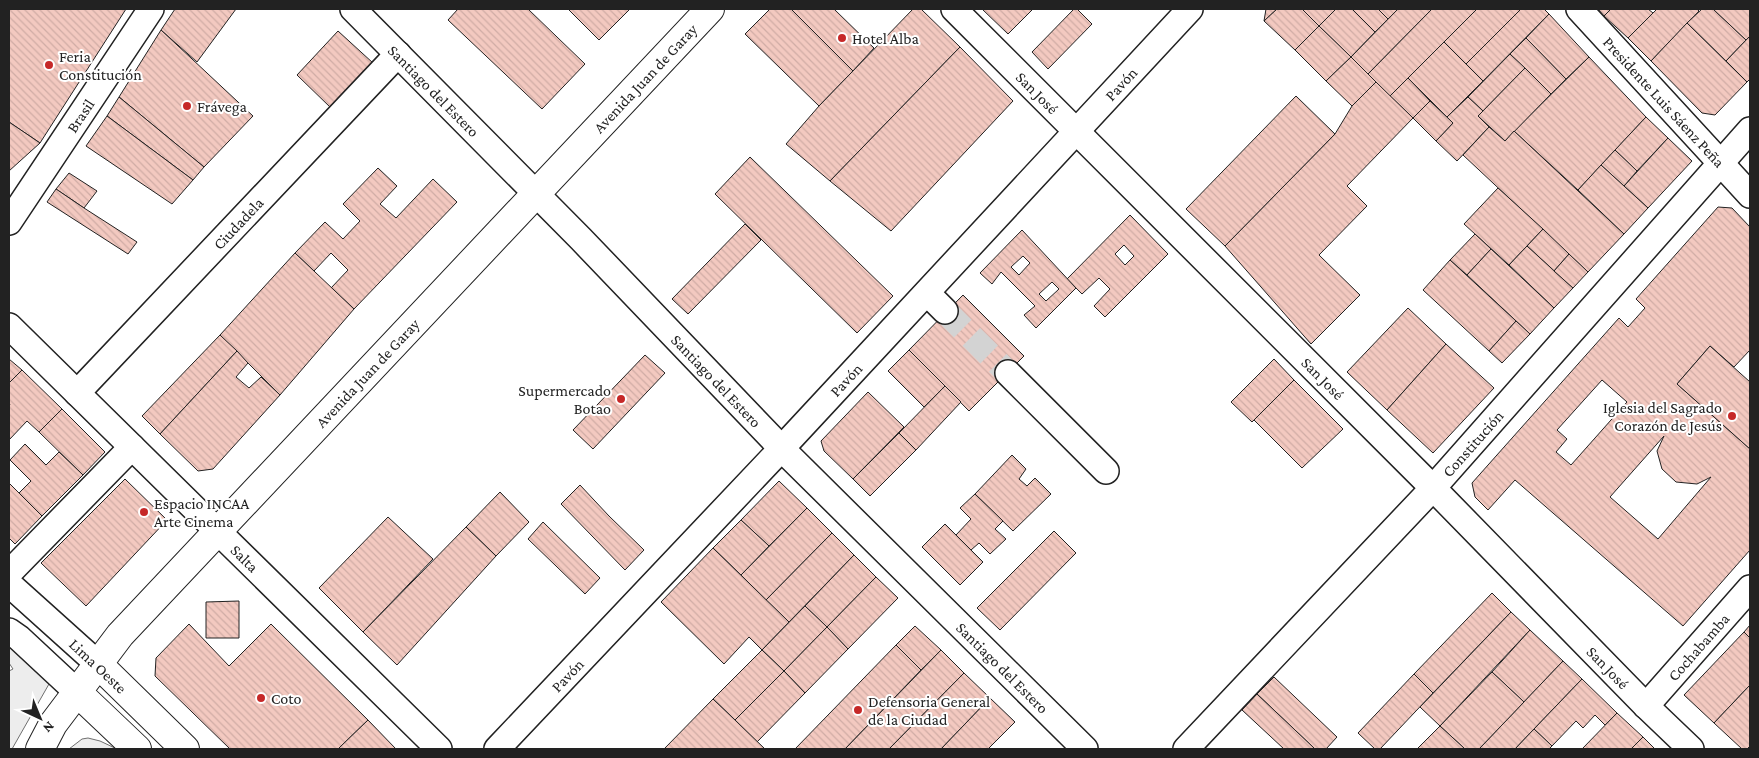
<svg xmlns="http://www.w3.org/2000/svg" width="1759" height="758" viewBox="0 0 1759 758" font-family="'Crimson Pro',serif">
<defs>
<pattern id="building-back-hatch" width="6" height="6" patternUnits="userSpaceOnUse" patternTransform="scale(1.25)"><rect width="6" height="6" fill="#f3c9c0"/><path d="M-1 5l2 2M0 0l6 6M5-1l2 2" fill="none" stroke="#d0aca5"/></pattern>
</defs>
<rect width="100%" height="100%" fill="#fff"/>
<g fill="#ededed" stroke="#6f6f6f">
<path d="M 9,643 L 48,681 L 49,684 L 12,749 L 9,749 L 9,671 L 13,669 L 9,663 Z"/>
<path d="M 88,738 L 100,741 L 117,749 L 69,749 L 82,739 Z"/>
</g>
<g fill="url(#building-back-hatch)" stroke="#222" fill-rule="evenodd">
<path d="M 9,9 L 126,9 L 40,143 L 9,122 Z"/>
<path d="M 175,9 L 236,9 L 197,62 L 161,30 Z"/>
<path d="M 458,9 L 528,9 L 585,64 L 542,109 L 448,20 Z"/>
<path d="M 568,9 L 630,9 L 599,40 Z"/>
<path d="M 770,9 L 791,9 L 853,71 L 819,106 L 745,34 Z"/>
<path d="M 791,9 L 834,9 L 874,48 L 853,71 Z"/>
<path d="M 913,9 L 921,9 L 960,47 L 830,181 L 786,144 L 819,106 Z"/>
<path d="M 982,9 L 1033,9 L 1008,34 Z"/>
<path d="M 1074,9 L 1077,9 L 1092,24 L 1048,69 L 1032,52 Z"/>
<path d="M 1266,9 L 1277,9 L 1264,21 Z"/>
<path d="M 1277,9 L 1302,9 L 1319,26 L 1295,50 L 1264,21 Z"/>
<path d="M 1302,9 L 1336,9 L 1319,26 Z"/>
<path d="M 1336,9 L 1352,9 L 1375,32 L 1351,57 L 1319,26 Z"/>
<path d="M 1352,9 L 1378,9 L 1388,19 L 1375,32 Z"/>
<path d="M 1378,9 L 1398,9 L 1388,19 Z"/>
<path d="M 1398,9 L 1432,9 L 1368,74 L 1351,57 Z"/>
<path d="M 1432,9 L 1477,9 L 1390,96 L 1368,74 Z"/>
<path d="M 1477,9 L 1521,9 L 1466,64 L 1444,42 Z"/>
<path d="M 1521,9 L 1544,9 L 1549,14 L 1483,81 L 1466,64 Z"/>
<path d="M 1598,9 L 1611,9 L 1604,16 Z"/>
<path d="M 1611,9 L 1648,9 L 1653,13 L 1628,38 L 1604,16 Z"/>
<path d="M 1657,9 L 1697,9 L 1699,11 L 1651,61 L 1628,38 Z"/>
<path d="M 1702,9 L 1713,9 L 1746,40 L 1726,61 L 1687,23 Z"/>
<path d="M 1713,9 L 1749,9 L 1750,10 L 1750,36 L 1746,40 Z"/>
<path d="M 1549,14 L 1589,57 L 1566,79 L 1526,38 Z"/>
<path d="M 1687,23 L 1747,82 L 1715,115 L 1702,113 L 1651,61 Z"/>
<path d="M 1319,26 L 1351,57 L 1326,81 L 1295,50 Z"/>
<path d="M 161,30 L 253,116 L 204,167 L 119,97 Z"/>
<path d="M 338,31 L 373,63 L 331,108 L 297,75 Z"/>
<path d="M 1750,36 L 1750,79 L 1747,82 L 1726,61 Z"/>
<path d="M 1526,38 L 1566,79 L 1551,94 L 1510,54 Z"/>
<path d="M 1444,42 L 1483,81 L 1447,117 L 1408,78 Z"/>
<path d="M 960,47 L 1013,101 L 891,231 L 830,181 Z"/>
<path d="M 1510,54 L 1525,68 L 1483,111 L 1468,97 Z"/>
<path d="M 1351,57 L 1376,82 L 1352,106 L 1326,81 Z"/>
<path d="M 1589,57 L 1646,117 L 1578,190 L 1514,131 Z"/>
<path d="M 1525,68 L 1551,94 L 1505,141 L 1478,116 Z"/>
<path d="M 1408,78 L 1430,101 L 1413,118 L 1390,96 Z"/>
<path d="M 1376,82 L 1413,118 L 1347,186 L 1367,206 L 1319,255 L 1360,295 L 1311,344 L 1225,246 L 1335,134 L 1352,106 Z"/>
<path d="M 1296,96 L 1335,134 L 1225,246 L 1186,209 Z"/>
<path d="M 119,97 L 204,167 L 193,180 L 107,116 Z"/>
<path d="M 1468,97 L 1483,111 L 1478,116 L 1489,127 L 1457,161 L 1436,141 L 1453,123 L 1447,117 Z"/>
<path d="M 1430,101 L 1453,123 L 1436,141 L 1413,118 Z"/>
<path d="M 107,116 L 193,180 L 172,204 L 86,146 Z"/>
<path d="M 1646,117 L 1668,138 L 1637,171 L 1615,150 Z"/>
<path d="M 9,122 L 40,143 L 9,171 Z"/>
<path d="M 1489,127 L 1505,141 L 1514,131 L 1624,234 L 1588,272 L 1463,155 Z"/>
<path d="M 1668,138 L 1692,161 L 1648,208 L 1624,186 Z"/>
<path d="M 1615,150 L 1637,171 L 1624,186 L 1601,165 Z"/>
<path d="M 750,157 L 893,296 L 857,333 L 715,194 Z"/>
<path d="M 1601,165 L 1648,208 L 1624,234 L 1578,190 Z"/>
<path d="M 378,168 L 397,186 L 380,204 L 396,218 L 433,179 L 457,202 L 354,309 L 331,288 L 348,270 L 331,253 L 314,271 L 295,253 L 325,222 L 343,239 L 360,221 L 343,204 Z"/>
<path d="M 69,173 L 97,191 L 84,208 L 56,189 Z"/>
<path d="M 1498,188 L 1543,229 L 1509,265 L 1464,224 Z"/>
<path d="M 56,189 L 84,208 L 137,242 L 128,254 L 47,202 Z"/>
<path d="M 1718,207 L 1732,208 L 1750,227 L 1750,350 L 1734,367 L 1710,346 L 1677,384 L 1750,449 L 1750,550 L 1683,626 L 1515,480 L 1488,510 L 1475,497 L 1472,483 L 1619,318 L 1628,327 L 1645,308 L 1636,299 ZM 1602,380 L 1627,402 L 1571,465 L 1556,452 L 1567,439 L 1557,430 ZM 1664,436 L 1657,451 L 1662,469 L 1676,482 L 1697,484 L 1711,477 L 1658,539 L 1610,497 Z"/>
<path d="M 1130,215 L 1168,254 L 1105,317 L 1094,306 L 1110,289 L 1099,278 L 1082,294 L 1067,279 ZM 1124,245 L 1134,256 L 1125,265 L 1115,254 Z"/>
<path d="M 745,224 L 761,240 L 688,314 L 672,299 Z"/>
<path d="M 1543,229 L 1569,254 L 1554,271 L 1527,246 Z"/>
<path d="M 1022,230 L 1076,288 L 1036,328 L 1024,315 L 1035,306 L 1001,272 L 992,284 L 980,273 ZM 1023,256 L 1030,263 L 1019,275 L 1011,267 ZM 1052,282 L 1059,289 L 1046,301 L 1039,294 Z"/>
<path d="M 1475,234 L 1491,249 L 1467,275 L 1450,260 Z"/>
<path d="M 1527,246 L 1573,288 L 1554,308 L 1509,265 Z"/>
<path d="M 1491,249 L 1554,308 L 1530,334 L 1467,275 Z"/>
<path d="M 295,253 L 354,309 L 280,395 L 220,335 Z"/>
<path d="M 1569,254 L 1588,272 L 1573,288 L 1554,271 Z"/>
<path d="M 1450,260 L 1516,321 L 1489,351 L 1423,290 Z"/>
<path d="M 963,295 L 1024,356 L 969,411 L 909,350 Z"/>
<path d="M 1408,308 L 1446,344 L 1387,410 L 1347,372 Z"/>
<path d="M 1516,321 L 1530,334 L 1502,363 L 1489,351 Z"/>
<path d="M 220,335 L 237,351 L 160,434 L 142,416 Z"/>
<path d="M 1446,344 L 1494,388 L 1433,453 L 1387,410 Z"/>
<path d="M 1710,346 L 1750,382 L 1750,449 L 1677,384 Z"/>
<path d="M 909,350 L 945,386 L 924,407 L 888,371 Z"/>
<path d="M 237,351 L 248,363 L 236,377 L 249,388 L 261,377 L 280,395 L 213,469 L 198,471 L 160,434 Z"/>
<path d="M 645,355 L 665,373 L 593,449 L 573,430 Z"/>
<path d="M 9,359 L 22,370 L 9,383 Z"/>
<path d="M 1274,359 L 1294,380 L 1252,422 L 1231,402 Z"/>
<path d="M 22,370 L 62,409 L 39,432 L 27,421 L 9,440 L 9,406 L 10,404 L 9,403 L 9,383 Z"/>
<path d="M 1294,380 L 1343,429 L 1302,468 L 1254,420 Z"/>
<path d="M 945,386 L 961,402 L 916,450 L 899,433 Z"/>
<path d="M 868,392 L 904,427 L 853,479 L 824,451 L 821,441 Z"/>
<path d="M 62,409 L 105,452 L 83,475 L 39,432 Z"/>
<path d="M 899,433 L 916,450 L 870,496 L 853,479 Z"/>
<path d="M 25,444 L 46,465 L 59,452 L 83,475 L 42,516 L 19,493 L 31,481 L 10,460 Z"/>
<path d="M 1012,455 L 1026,469 L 1019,479 L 1027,486 L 1035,478 L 1051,494 L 1013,531 L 975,494 Z"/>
<path d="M 125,479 L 167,520 L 86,606 L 41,563 Z"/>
<path d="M 779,481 L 807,508 L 769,546 L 741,520 Z"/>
<path d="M 9,483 L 42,516 L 15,544 L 9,538 Z"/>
<path d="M 580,485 L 609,516 L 644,550 L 625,570 L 561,504 Z"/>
<path d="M 500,492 L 529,522 L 496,556 L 466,527 Z"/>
<path d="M 975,494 L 1003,521 L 995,529 L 1006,539 L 990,554 L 979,543 L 971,550 L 956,535 L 971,519 L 960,508 Z"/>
<path d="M 807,508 L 832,533 L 766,600 L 741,575 Z"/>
<path d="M 388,517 L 433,559 L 363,632 L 319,588 Z"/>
<path d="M 741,520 L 769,546 L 741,575 L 713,548 Z"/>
<path d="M 543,522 L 600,578 L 585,594 L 528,539 Z"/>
<path d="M 945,524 L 983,562 L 960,585 L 922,547 Z"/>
<path d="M 466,527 L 496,556 L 397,665 L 363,632 Z"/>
<path d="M 1054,531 L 1076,553 L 1000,630 L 977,608 Z"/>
<path d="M 832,533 L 854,555 L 789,622 L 766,600 Z"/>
<path d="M 713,548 L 789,622 L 762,650 L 749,637 L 724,664 L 661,602 Z"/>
<path d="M 854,555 L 876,577 L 827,627 L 805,606 Z"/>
<path d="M 876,577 L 898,598 L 848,649 L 827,627 Z"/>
<path d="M 1492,593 L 1511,612 L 1433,693 L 1414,674 Z"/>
<path d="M 239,601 L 239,638 L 206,638 L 206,602 Z"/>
<path d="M 805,606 L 827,627 L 784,671 L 762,650 Z"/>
<path d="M 1511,612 L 1530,630 L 1440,726 L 1420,707 Z"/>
<path d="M 189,624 L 229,666 L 271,624 L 368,720 L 338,749 L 230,749 L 155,676 L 156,658 Z"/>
<path d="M 1750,625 L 1750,638 L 1744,632 Z"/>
<path d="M 915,626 L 941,650 L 921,670 L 896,645 Z"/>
<path d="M 827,627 L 848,649 L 805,693 L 784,671 Z"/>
<path d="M 1530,630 L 1563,661 L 1524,702 L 1492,672 Z"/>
<path d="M 1744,632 L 1750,638 L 1750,685 L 1714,723 L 1684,695 Z"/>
<path d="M 896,645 L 921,670 L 845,749 L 795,749 Z"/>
<path d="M 762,650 L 784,671 L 735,720 L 713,699 Z"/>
<path d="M 941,650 L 964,673 L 889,749 L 845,749 Z"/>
<path d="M 1563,661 L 1582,679 L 1534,729 L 1515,749 L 1479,749 Z"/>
<path d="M 784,671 L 805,693 L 757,742 L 735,720 Z"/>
<path d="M 1492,672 L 1524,702 L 1479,749 L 1465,749 L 1440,726 Z"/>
<path d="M 964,673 L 990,698 L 941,749 L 889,749 Z"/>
<path d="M 1414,674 L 1433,693 L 1380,749 L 1375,749 L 1358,733 Z"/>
<path d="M 1274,677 L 1337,737 L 1326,749 L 1315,749 L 1257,694 Z"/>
<path d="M 1582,679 L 1617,713 L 1605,725 L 1595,715 L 1583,728 L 1576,721 L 1552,746 L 1534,729 Z"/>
<path d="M 1750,685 L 1750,746 L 1747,749 L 1742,749 L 1714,723 Z"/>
<path d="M 1257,694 L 1315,749 L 1284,749 L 1242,710 Z"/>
<path d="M 990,698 L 1015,722 L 988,749 L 941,749 Z"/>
<path d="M 713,699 L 735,720 L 765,749 L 664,749 Z"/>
<path d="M 1617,713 L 1643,737 L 1631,749 L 1582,749 Z"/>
<path d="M 368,720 L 396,749 L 338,749 Z"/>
<path d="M 1440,726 L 1465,749 L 1417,749 Z"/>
<path d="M 1534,729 L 1552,746 L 1549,749 L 1515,749 Z"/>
<path d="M 1643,737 L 1655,749 L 1631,749 Z"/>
</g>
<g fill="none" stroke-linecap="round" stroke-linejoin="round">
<path stroke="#d3d3d3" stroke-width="25" stroke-dasharray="25 12" stroke-linecap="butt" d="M 945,311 L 1008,373"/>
<g stroke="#222" stroke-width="28">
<g id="minor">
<path id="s1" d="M 353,9 L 581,239 L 786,453 L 1085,749"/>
<path id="s2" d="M 954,9 L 1433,488 L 1646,706 L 1691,749"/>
<path id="s3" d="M 1579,9 L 1750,195"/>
<path id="s4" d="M 9,222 L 151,9"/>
<path d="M 927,293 L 945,311"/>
<path id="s5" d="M 9,326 L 439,749"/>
<path d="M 1008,373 L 1106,471"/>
<path id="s6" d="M 77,393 L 398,54"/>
<path d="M 9,573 L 132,447"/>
<path d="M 9,584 L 98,664"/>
<path d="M 9,631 L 19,638 L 77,692"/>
<path id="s7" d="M 1646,706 L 1750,588"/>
<path id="s8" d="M 497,749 L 782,448 L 1190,9"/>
<path id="s9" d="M 1186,749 L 1433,488 L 1750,130"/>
</g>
</g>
<g stroke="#222" stroke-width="30">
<g id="major">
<path d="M 98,664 L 185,749"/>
<path d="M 77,692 L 137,749"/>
<path id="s10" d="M 40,749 L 53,724 L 120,635 L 710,9"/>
</g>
</g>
<use href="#minor" stroke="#fff" stroke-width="25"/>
<use href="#major" stroke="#fff" stroke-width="28"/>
</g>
<g fill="#c62828" stroke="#fff" stroke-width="2">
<circle cx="842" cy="38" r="5"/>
<circle cx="49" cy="65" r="5"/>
<circle cx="187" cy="106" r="5"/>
<circle cx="621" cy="399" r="5"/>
<circle cx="1732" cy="416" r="5"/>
<circle cx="144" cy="512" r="5"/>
<circle cx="261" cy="698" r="5"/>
<circle cx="858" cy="710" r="5"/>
</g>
<g text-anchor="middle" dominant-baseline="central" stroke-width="4" stroke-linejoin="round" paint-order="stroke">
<g font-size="16" fill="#222" stroke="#fff" text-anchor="start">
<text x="852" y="38">Hotel Alba</text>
<text x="59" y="56">Feria<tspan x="59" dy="18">Constitución</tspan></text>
<text x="197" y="106">Frávega</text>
<text x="611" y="390" text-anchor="end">Supermercado<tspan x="611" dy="18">Botao</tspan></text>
<text x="1722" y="407" text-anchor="end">Iglesia del Sagrado<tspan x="1722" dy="18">Corazón de Jesús</tspan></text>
<text x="154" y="503">Espacio INCAA<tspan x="154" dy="18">Arte Cinema</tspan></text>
<text x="271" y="698">Coto</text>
<text x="868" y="701">Defensoria General<tspan x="868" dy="18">de la Ciudad</tspan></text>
</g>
<g font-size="16" fill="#222" stroke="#fff">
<text stroke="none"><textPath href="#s10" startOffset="905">Avenida Juan de Garay</textPath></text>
<text stroke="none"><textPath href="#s8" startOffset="912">Pavón</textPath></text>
<text stroke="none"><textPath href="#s1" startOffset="115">Santiago del Estero</textPath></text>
<text stroke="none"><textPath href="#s2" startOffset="118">San José</textPath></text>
<text stroke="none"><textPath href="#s3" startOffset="126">Presidente Luis Sáenz Peña</textPath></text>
<text stroke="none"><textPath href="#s4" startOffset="128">Brasil</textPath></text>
<text stroke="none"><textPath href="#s6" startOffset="234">Ciudadela</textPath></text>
<text stroke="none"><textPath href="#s10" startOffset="500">Avenida Juan de Garay</textPath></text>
<text stroke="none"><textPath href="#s2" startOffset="522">San José</textPath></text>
<text stroke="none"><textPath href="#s1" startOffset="520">Santiago del Estero</textPath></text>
<text stroke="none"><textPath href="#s8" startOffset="508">Pavón</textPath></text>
<text stroke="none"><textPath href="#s9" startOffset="419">Constitución</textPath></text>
<text stroke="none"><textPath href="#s5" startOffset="331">Salta</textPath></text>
<text stroke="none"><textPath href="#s7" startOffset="79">Cochabamba</textPath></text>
<text transform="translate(98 666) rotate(43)">Lima Oeste</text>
<text stroke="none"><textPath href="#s2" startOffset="928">San José</textPath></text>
<text stroke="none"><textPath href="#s1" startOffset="925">Santiago del Estero</textPath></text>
<text stroke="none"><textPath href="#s8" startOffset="102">Pavón</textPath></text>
</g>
</g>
<rect width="1759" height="758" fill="none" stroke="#222222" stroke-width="20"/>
<g transform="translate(40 718) rotate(136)" stroke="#ffffff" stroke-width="4" paint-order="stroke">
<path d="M0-4L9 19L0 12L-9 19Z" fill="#222222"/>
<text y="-8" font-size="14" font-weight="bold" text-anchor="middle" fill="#222222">N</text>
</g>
</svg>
